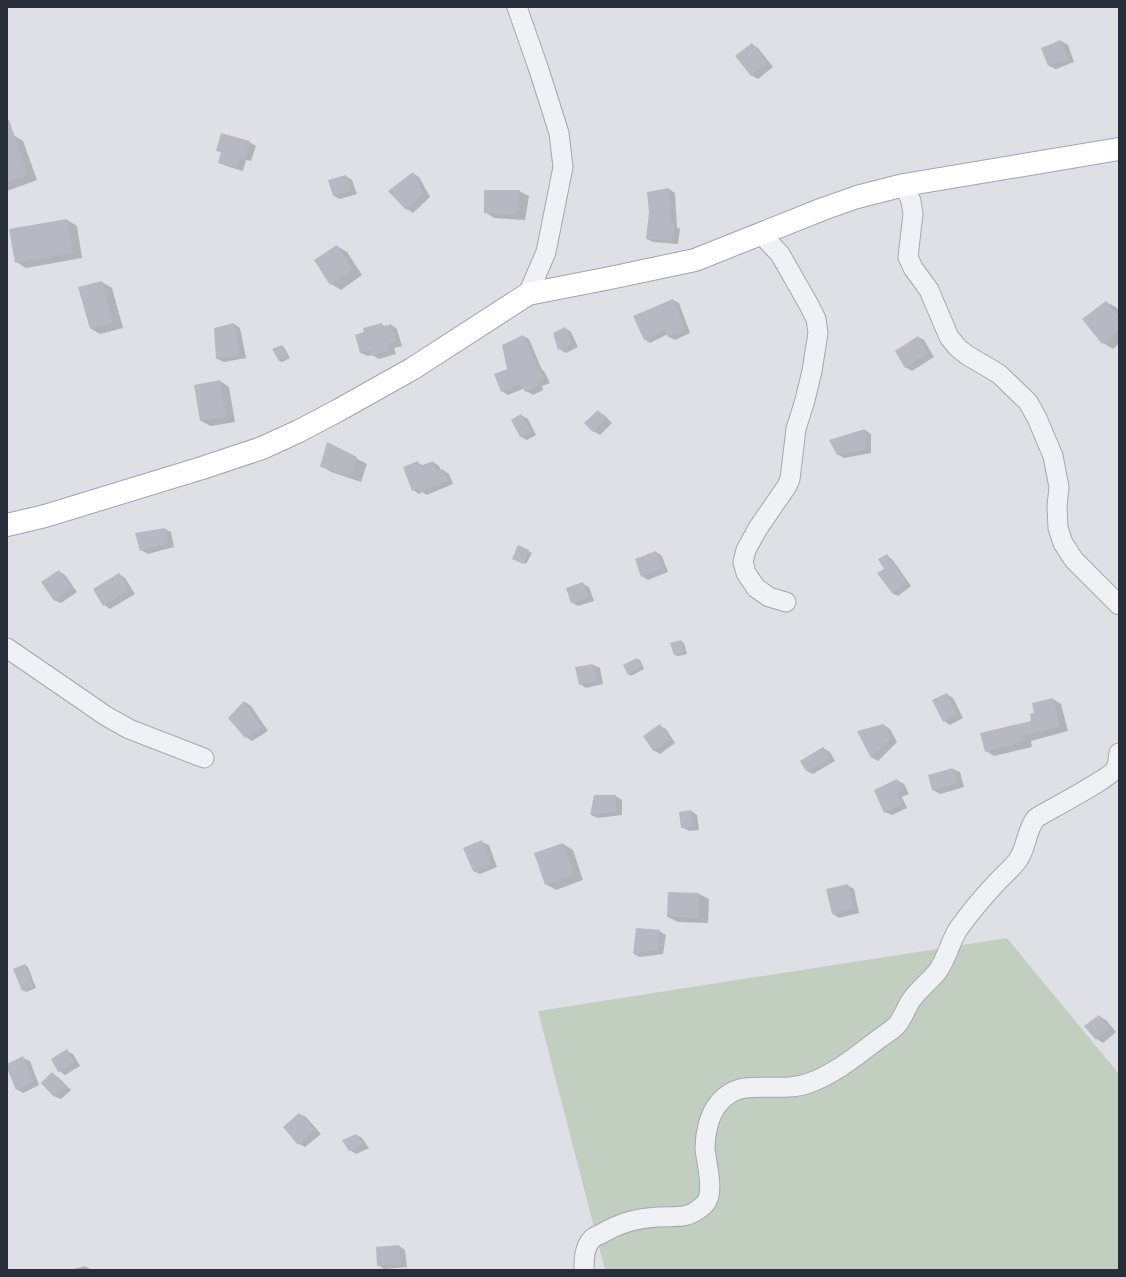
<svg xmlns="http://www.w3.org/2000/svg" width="1126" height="1277" viewBox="0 0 1126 1277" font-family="'Titillium Web',sans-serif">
<rect width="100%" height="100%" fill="#dee0e6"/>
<path fill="#c2cfc0" d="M 1007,938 L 1119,1074 L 1119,1270 L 605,1270 L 538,1011 Z"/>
<g fill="#0003">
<path d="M 1061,41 L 1068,45 L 1074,62 L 1056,69 L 1049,66 L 1043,48 Z"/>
<path d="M 752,44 L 758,48 L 773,67 L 758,79 L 751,75 Z"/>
<path d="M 13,135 L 23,141 L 37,180 L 7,191 L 7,137 Z"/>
<path d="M 249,142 L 256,146 L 251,161 L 246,160 L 243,171 L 226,166 L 220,162 L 222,153 L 217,150 Z"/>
<path d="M 413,173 L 419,177 L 430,197 L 413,213 L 407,209 Z"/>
<path d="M 346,176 L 352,180 L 357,194 L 340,199 L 334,196 Z"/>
<path d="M 669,189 L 675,193 L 677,227 L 680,229 L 678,244 L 653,242 L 647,239 Z"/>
<path d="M 519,191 L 529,196 L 525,220 L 494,218 L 485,212 Z"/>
<path d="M 67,220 L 77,226 L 82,258 L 26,268 L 16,262 Z"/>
<path d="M 337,246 L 347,252 L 362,275 L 341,290 L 331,284 Z"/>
<path d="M 102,282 L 112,288 L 123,328 L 100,334 L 90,328 Z"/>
<path d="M 673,300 L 679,303 L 690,333 L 675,340 L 669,337 L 668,334 L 650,343 L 644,339 Z"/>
<path d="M 1106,302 L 1116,307 L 1119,311 L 1119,344 L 1113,349 L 1103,343 L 1084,319 Z"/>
<path d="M 234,324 L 240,328 L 246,358 L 224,362 L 217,359 Z"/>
<path d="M 381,324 L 386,327 L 391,325 L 397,329 L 402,346 L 394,348 L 396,354 L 379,359 L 372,355 L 368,356 L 361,353 L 356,335 L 366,333 Z"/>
<path d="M 565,328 L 571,332 L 578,347 L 566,353 L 559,349 Z"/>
<path d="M 523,336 L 529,339 L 542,370 L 544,371 L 550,383 L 542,386 L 543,390 L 533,395 L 526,391 L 525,388 L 508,395 L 502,391 L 508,370 Z"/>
<path d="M 918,337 L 924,340 L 934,357 L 912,371 L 905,367 Z"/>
<path d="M 282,346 L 284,347 L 290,358 L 282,362 L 279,361 Z"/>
<path d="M 220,381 L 229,387 L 235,422 L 211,426 L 201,421 Z"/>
<path d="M 598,412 L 604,415 L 612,423 L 600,435 L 593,431 Z"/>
<path d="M 521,415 L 528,419 L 536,435 L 527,440 L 521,437 Z"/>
<path d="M 865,430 L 871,434 L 871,453 L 844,458 L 837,454 Z"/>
<path d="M 328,443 L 367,464 L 361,482 L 331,472 L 322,466 Z"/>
<path d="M 433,462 L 439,466 L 441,471 L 443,470 L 449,474 L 453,484 L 427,495 L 422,492 L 419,494 L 413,490 L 418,463 L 424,466 Z"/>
<path d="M 165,529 L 171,532 L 174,547 L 148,554 L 141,550 Z"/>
<path d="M 519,546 L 532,553 L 526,564 L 516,560 Z"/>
<path d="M 656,552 L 662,556 L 668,572 L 648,580 L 642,576 Z"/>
<path d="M 887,556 L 892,559 L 911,586 L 898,596 L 892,593 L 885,569 Z"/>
<path d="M 59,571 L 65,575 L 77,592 L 61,603 L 54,600 Z"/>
<path d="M 119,574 L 125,578 L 135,594 L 110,609 L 104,605 Z"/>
<path d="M 583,584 L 589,587 L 594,601 L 578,606 L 571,602 Z"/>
<path d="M 681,641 L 684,643 L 687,654 L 678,656 L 675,655 Z"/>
<path d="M 637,659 L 640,660 L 644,669 L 631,676 L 629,674 Z"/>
<path d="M 593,665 L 600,668 L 603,684 L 586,688 L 580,684 L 577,668 Z"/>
<path d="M 947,694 L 953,698 L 963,718 L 950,725 L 944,721 Z"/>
<path d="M 1053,699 L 1061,704 L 1068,731 L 1031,741 L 1032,747 L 994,756 L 986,751 L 1032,721 L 1036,713 Z"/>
<path d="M 245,702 L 251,706 L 268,731 L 252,741 L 246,737 Z"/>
<path d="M 884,725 L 890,729 L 897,742 L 878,761 L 871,757 Z"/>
<path d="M 660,726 L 666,729 L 675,743 L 660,754 L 653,750 Z"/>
<path d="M 823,748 L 830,752 L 835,761 L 813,774 L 807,771 L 801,761 Z"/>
<path d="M 953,769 L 960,772 L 964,787 L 940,794 L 933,790 L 929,775 Z"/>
<path d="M 897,780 L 904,784 L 909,794 L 902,797 L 907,808 L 892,815 L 885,812 Z"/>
<path d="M 616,796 L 622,800 L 622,815 L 598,818 L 591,815 Z"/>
<path d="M 691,811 L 697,815 L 699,830 L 689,831 L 682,827 Z"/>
<path d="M 482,842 L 489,845 L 497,867 L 480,874 L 473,871 Z"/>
<path d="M 563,844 L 573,850 L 583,880 L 556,890 L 546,884 Z"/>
<path d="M 847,885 L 854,889 L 859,913 L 839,918 L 833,914 L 827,890 Z"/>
<path d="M 669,893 L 699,894 L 709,899 L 708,923 L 678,922 L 668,917 Z"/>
<path d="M 659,931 L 666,935 L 663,954 L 640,957 L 634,954 Z"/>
<path d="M 25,965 L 28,967 L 36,988 L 26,992 L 23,990 Z"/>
<path d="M 1099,1016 L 1106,1020 L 1116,1032 L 1103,1043 L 1097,1039 L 1086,1026 Z"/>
<path d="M 67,1051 L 73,1054 L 80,1066 L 65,1075 L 59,1071 Z"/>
<path d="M 23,1058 L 30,1061 L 39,1085 L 23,1093 L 16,1089 L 7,1065 Z"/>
<path d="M 52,1074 L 58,1077 L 71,1090 L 61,1099 L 54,1096 Z"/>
<path d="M 300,1114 L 306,1117 L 321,1134 L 305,1147 L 299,1144 Z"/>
<path d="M 356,1135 L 362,1138 L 369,1148 L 356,1154 L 350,1150 Z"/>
<path d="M 399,1246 L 405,1250 L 407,1267 L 384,1269 L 378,1265 Z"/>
<path d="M 85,1266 L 92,1270 L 70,1270 Z"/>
</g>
<g fill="#b6b9c2">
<path d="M 1061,40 L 1068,59 L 1048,66 L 1041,48 Z"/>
<path d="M 752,43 L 767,63 L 751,76 L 735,56 Z"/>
<path d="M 9,120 L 28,175 L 7,182 L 7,121 Z"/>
<path d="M 221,133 L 250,141 L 245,158 L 240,157 L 236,168 L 218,163 L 221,152 L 216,151 Z"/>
<path d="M 413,172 L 424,193 L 406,210 L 388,191 Z"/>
<path d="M 346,175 L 351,191 L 333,196 L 328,180 Z"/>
<path d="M 669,188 L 671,224 L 674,224 L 672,241 L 646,239 L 649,212 L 647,192 Z"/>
<path d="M 484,190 L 520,190 L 516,215 L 484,213 Z"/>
<path d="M 67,219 L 73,253 L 15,263 L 9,229 Z"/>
<path d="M 337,245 L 353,270 L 330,285 L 314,260 Z"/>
<path d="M 102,281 L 113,322 L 90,329 L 78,287 Z"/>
<path d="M 673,299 L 685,330 L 668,337 L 665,330 L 644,340 L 633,316 Z"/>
<path d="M 1106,301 L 1119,317 L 1119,331 L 1102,344 L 1082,319 Z"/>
<path d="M 234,323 L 240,355 L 216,359 L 214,328 Z"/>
<path d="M 382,323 L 382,327 L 391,324 L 396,342 L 388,344 L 390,351 L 372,356 L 370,350 L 360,353 L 355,335 L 364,332 L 363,328 Z"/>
<path d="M 565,327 L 573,344 L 558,350 L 553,333 Z"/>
<path d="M 523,335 L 537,367 L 538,367 L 544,379 L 536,383 L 538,386 L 525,392 L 521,384 L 501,392 L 494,374 L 507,369 L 502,345 Z"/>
<path d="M 918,336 L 928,353 L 905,368 L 895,351 Z"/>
<path d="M 282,345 L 288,357 L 279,361 L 272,349 Z"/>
<path d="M 220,380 L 226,417 L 200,421 L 194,385 Z"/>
<path d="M 598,410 L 606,419 L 593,432 L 584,423 Z"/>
<path d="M 521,414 L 531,432 L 520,437 L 511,420 Z"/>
<path d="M 865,429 L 865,450 L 837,455 L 829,440 Z"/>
<path d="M 327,442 L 357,457 L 351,477 L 320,467 Z"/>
<path d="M 418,461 L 420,466 L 433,461 L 437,471 L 443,469 L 448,481 L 420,492 L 418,488 L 412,491 L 403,467 Z"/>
<path d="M 165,528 L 168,543 L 140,551 L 135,533 Z"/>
<path d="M 518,545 L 529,550 L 523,564 L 512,559 Z"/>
<path d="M 656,551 L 662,569 L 641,577 L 635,559 Z"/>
<path d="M 887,554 L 906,583 L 892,593 L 877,573 L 884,569 L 878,559 Z"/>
<path d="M 59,570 L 71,588 L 54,601 L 41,582 Z"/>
<path d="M 119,573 L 129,590 L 103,606 L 93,589 Z"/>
<path d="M 583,582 L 588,597 L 571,603 L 566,588 Z"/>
<path d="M 681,640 L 684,652 L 674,655 L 670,643 Z"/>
<path d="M 637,658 L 642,667 L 628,675 L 623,665 Z"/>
<path d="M 593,664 L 597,681 L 579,685 L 575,667 Z"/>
<path d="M 947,693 L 957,714 L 943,722 L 932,700 Z"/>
<path d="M 1053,698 L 1060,727 L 1023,736 L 1024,742 L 985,752 L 980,733 L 1031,721 L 1030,714 L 1034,713 L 1032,703 Z"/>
<path d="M 244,701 L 262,728 L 245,738 L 228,718 Z"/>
<path d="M 660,724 L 670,739 L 653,751 L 643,736 Z"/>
<path d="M 884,724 L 891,738 L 871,758 L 857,731 Z"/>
<path d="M 823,747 L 830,758 L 806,771 L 800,761 Z"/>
<path d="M 953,768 L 958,783 L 932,790 L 928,775 Z"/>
<path d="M 897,779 L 903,791 L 897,794 L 902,805 L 884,813 L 874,790 Z"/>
<path d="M 594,795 L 616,795 L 616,812 L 590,815 Z"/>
<path d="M 691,810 L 693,827 L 681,828 L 679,812 Z"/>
<path d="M 482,840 L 491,864 L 473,871 L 463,848 Z"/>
<path d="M 563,843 L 574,875 L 545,885 L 534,853 Z"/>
<path d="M 848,884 L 853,909 L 832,914 L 826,889 Z"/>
<path d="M 668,892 L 699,893 L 699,918 L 667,917 Z"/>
<path d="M 636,928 L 660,930 L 657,950 L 633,954 Z"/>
<path d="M 25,964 L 33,987 L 22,991 L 13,969 Z"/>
<path d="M 1099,1015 L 1110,1028 L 1096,1040 L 1084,1026 Z"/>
<path d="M 67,1049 L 74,1063 L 58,1072 L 51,1059 Z"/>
<path d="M 23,1056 L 34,1082 L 16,1090 L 7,1068 L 7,1064 Z"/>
<path d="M 52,1072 L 65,1086 L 54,1097 L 41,1083 Z"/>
<path d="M 299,1113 L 315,1130 L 298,1145 L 283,1127 Z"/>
<path d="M 356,1134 L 363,1144 L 349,1151 L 342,1140 Z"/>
<path d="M 399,1245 L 401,1264 L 377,1266 L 376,1247 Z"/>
</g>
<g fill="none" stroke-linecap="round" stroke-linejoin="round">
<g stroke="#a4a7af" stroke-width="21">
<g id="minor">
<path d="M 517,7 L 539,70 L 559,133 L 563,167 L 546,252 L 528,294"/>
<path d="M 904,185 L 911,201 L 913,214 L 908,257 L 913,268 L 929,290 L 949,337 L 958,348 L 967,355 L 999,374 L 1028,402 L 1037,418 L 1053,456 L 1059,487 L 1057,506 L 1058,528 L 1063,543 L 1074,560 L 1119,605"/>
<path d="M 761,234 L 780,254 L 809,305 L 816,319 L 818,333 L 812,371 L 805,400 L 796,429 L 790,479 L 787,486 L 758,528 L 746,550 L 743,562 L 746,573 L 756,588 L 769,597 L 786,602"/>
<path d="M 7,648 L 106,716 L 129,729 L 204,758"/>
<path d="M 584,1270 C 584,1260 584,1247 592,1239 C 594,1237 598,1235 601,1234 C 619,1223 637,1218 658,1217 C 673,1216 687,1219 699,1209 C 701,1207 706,1204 707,1201 C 714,1188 706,1162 705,1148 C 705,1134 709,1115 718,1104 C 724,1096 735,1089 745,1088 C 767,1085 788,1091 809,1083 C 834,1074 855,1057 876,1041 C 882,1036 890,1032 896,1026 C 903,1019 906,1007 912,999 C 919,989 929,982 937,972 C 947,959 950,941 959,928 C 971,911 984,896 998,881 C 1005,874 1012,868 1018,860 C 1027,847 1026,830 1036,818 C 1049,810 1111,778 1116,768 C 1118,764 1118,758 1119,753"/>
</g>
</g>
<g stroke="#9fa4b0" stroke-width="24">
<path id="major" d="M 7,525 L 45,516 L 202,468 L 262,448 L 299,431 L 337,411 L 412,369 L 528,294 L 610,278 L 695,260 L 823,209 L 857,197 L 904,185 L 1119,149"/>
</g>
<use href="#minor" stroke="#f0f1f5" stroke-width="19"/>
<use href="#major" stroke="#fff" stroke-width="22"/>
</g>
<rect width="1126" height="1277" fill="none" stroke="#292e3b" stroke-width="16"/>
</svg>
